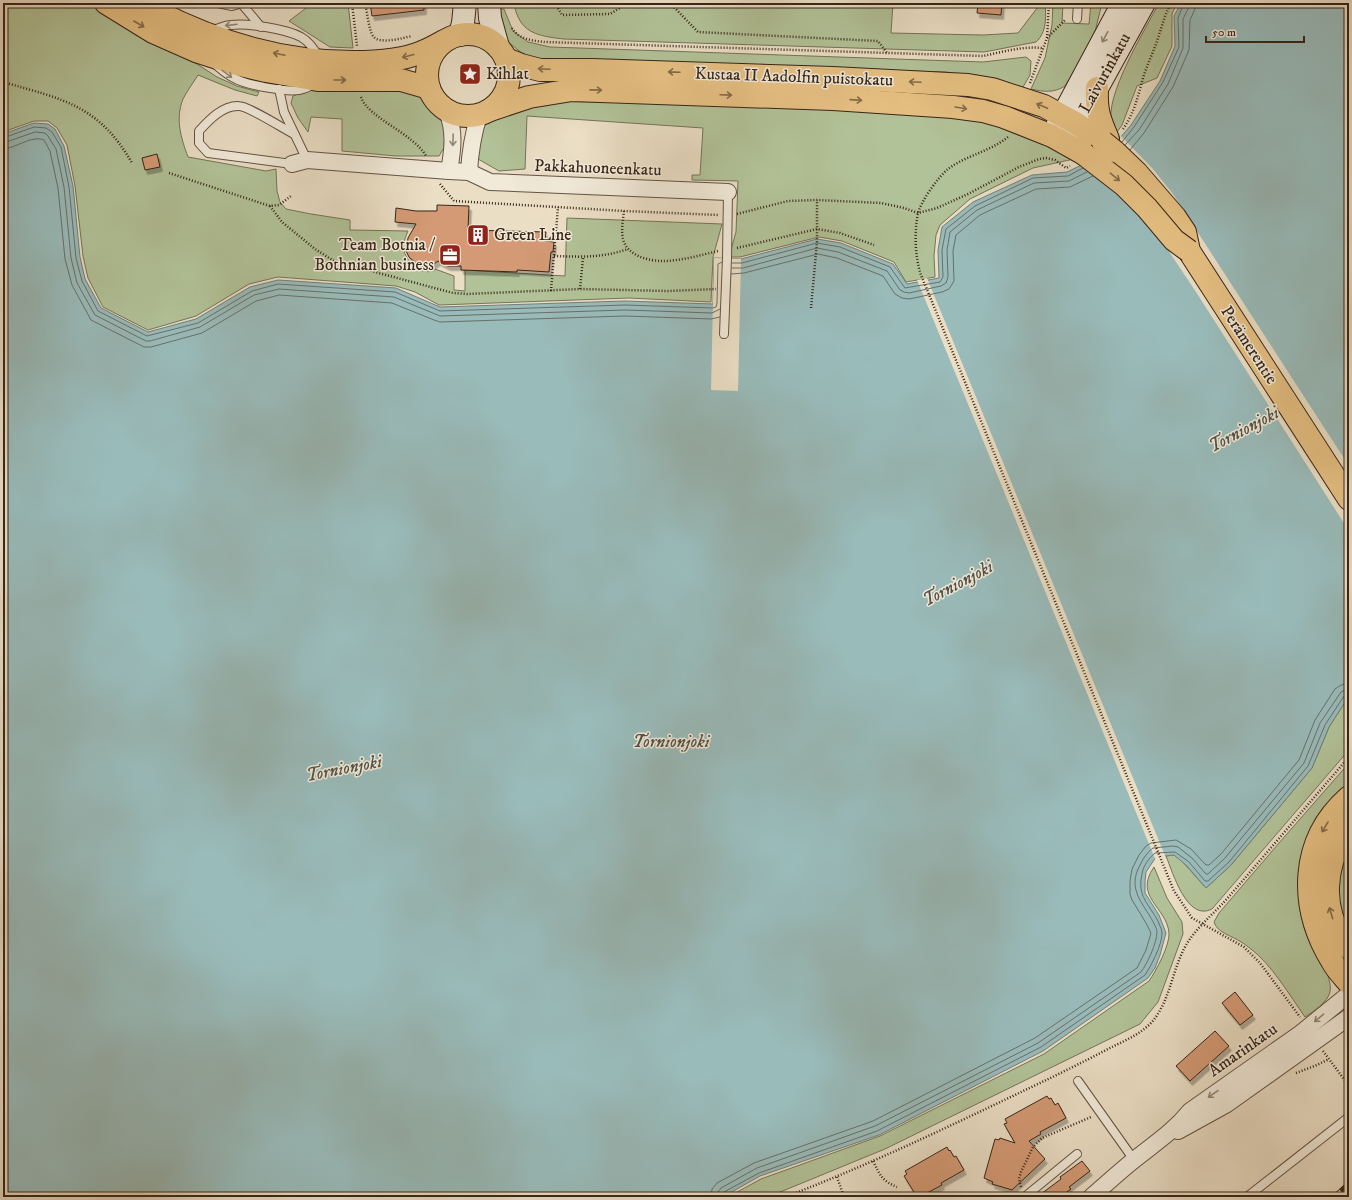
<svg xmlns="http://www.w3.org/2000/svg" width="1352" height="1200" viewBox="0 0 1352 1200" font-family="'IM FELL DW Pica',serif">
<defs>
<filter id="shadow"><feDropShadow dx="2.5" dy="4.5" stdDeviation="0" flood-color="#0004"/></filter>
</defs>
<rect width="100%" height="100%" fill="#eadec5"/>
<filter id="stains"><feTurbulence type="fractalNoise" baseFrequency=".005" numOctaves="4"/><feColorMatrix values="0 0 0 0 .2 0 0 0 0 .09 0 0 0 0 .02 0 0 0 .5 -.17"/></filter>
<radialGradient id="worn" r=".72"><stop offset=".6" stop-color="#630" stop-opacity="0"/><stop offset="1" stop-color="#630" stop-opacity=".3"/></radialGradient>
<g fill="#b2c298" stroke="#747458">
<path d="M 3,3 L 93,3 L 150,42 L 197,64 L 217,77 L 237,86 L 259,92 L 257,96 L 235,90 L 198,75 C 193,83 187,91 183,99 C 175,119 181,138 188,157 L 266,171 L 276,169 L 277,191 L 280,202 L 286,209 L 311,214 L 350,220 L 350,230 L 408,231 C 400,249 403,255 416,268 L 435,269 L 454,276 L 454,290 L 465,291 L 465,270 L 565,276 L 567,218 L 722,224 L 713,257 L 711,302 L 629,298 L 439,305 L 415,292 L 396,286 L 278,277 L 249,284 L 196,316 L 148,330 L 103,307 L 88,278 L 83,256 L 75,186 L 67,145 L 57,128 L 48,121 L 34,121 L 3,132 Z"/>
<path d="M 309,3 L 348,3 L 353,48 L 330,47 L 289,21 L 310,5 Z"/>
<path d="M 514,3 L 893,3 L 891,33 L 983,35 L 1018,33 L 1041,3 L 1045,3 C 1046,17 1047,32 1036,42 L 984,52 L 564,39 C 537,36 519,33 514,3 Z"/>
<path d="M 1053,3 L 1063,3 L 1062,23 L 1089,24 L 1091,3 L 1102,3 L 1093,40 L 1065,86 C 1054,93 1044,92 1031,89 L 1045,58 L 1052,25 Z"/>
<path d="M 1159,3 L 1177,3 L 1172,14 L 1172,46 L 1157,78 L 1137,86 L 1122,125 L 1117,132 C 1116,130 1113,127 1112,124 C 1103,98 1146,28 1159,3 Z"/>
<path d="M 498,9 L 504,9 L 513,31 L 528,42 L 550,47 L 983,62 L 1026,57 L 1031,61 L 1030,75 L 1023,87 L 1007,83 L 946,72 L 546,61 L 527,57 L 508,42 Z"/>
<path d="M 314,88 L 419,91 L 441,117 L 448,141 L 439,156 L 396,156 L 342,151 L 342,119 L 311,117 L 308,132 L 298,118 L 291,103 L 293,96 Z"/>
<path d="M 547,101 L 833,107 L 942,115 L 1008,126 L 1074,159 L 1033,168 L 970,199 L 940,225 L 936,235 L 934,256 L 935,277 L 906,282 L 894,262 L 842,241 L 819,237 L 740,257 L 729,257 L 736,232 L 738,181 L 692,180 L 692,175 L 700,175 L 703,128 L 527,116 L 525,169 L 499,171 L 478,159 C 479,152 478,137 481,131 C 488,114 530,105 547,101 Z"/>
<path d="M 1349,696 L 1349,750 L 1212,909 C 1187,922 1173,873 1166,856 L 1174,855 L 1181,860 L 1206,888 L 1231,865 L 1312,768 L 1329,727 Z"/>
<path d="M 1349,763 L 1349,787 L 1299,875 C 1298,895 1300,920 1308,938 C 1315,953 1333,975 1330,992 C 1327,1003 1314,1011 1305,1017 C 1290,996 1272,965 1251,949 C 1248,947 1245,944 1241,942 C 1233,936 1217,933 1214,922 L 1219,913 L 1279,843 Z"/>
<path d="M 1349,839 L 1349,934 L 1337,908 L 1337,869 Z"/>
<path d="M 1154,867 L 1167,898 L 1182,922 L 1183,934 L 1158,1002 L 1140,1024 L 885,1149 L 768,1197 L 728,1197 L 761,1179 L 880,1136 L 1044,1054 L 1149,981 C 1156,971 1170,945 1169,933 C 1167,907 1133,897 1154,867 Z"/>
</g>
<path fill="#99bbba" stroke="#727f7a" d="M 1181,3 L 1349,3 L 1349,696 L 1329,727 L 1312,768 L 1231,865 L 1206,888 L 1186,865 L 1174,855 L 1156,857 L 1146,872 L 1145,882 L 1145,893 L 1159,915 L 1166,933 L 1160,955 L 1155,968 L 1148,978 L 1043,1051 L 879,1135 L 760,1176 L 723,1197 L 3,1197 L 3,134 L 34,123 L 48,124 L 55,129 L 64,146 L 73,186 L 80,257 L 85,279 L 101,308 L 148,332 L 196,319 L 250,287 L 278,280 L 396,288 L 440,307 L 625,301 L 713,304 L 714,258 L 741,259 L 817,239 L 841,243 L 893,264 L 907,284 L 939,278 L 938,250 L 942,227 L 973,202 L 1032,175 L 1067,172 L 1096,158 L 1114,145 L 1131,125 L 1160,81 L 1175,46 L 1174,16 Z"/>
<g fill="#eadec5">
<path d="M 1120,135 L 1153,169 L 1173,194 L 1349,466 L 1349,531 L 1196,292 L 1160,238 L 1139,212 L 1113,143 Z"/>
<path d="M 714,258 L 741,259 L 738,391 L 711,390 Z"/>
<path d="M 927,278 L 1166,858 L 1157,859 L 1156,861 L 917,280 Z"/>
</g>
<g fill="none" stroke-linecap="round" stroke-linejoin="round">
<g stroke="#68706a" stroke-width="1">
<path d="M 3,138 L 34,127 L 46,128 L 52,132 L 61,147 L 69,187 L 76,258 L 82,281 L 98,311 L 147,336 L 198,323 L 252,291 L 278,284 L 395,292 L 440,311 L 625,305 L 713,308 L 716,307 L 717,303 L 718,264 L 722,262"/>
<path d="M 1122,142 L 1134,127 L 1163,82 L 1179,47 L 1178,18 L 1184,3"/>
<path d="M 3,143 L 35,132 L 45,133 L 48,136 L 56,149 L 64,187 L 71,258 L 77,283 L 95,315 L 146,341 L 150,341 L 200,327 L 254,295 L 279,289 L 394,297 L 440,316 L 625,310 L 712,313 L 720,309"/>
<path d="M 1125,145 L 1139,130 L 1168,84 L 1183,48 L 1183,19 L 1189,7 L 1189,3"/>
<path d="M 3,149 C 17,148 31,135 44,140 L 50,151 L 58,188 L 65,259 L 72,285 L 91,320 L 144,347 L 151,347 L 202,333 L 256,301 L 279,295 L 392,303 L 434,320 L 440,322 L 625,316 L 711,319 L 720,317"/>
<path d="M 1130,150 L 1144,133 L 1173,87 L 1189,50 L 1190,20 L 1195,9 L 1195,3"/>
<path d="M 732,263 L 742,263 L 817,243 L 840,247 L 890,267 L 905,288 L 940,282 L 943,277 L 942,250 L 946,229 L 975,206 L 1033,178 L 1068,176 L 1083,168"/>
<path d="M 732,268 L 743,268 L 817,248 L 838,252 L 887,271 L 900,290 L 904,292 L 909,293 L 941,286 L 946,283 L 948,277 L 947,250 L 950,232 L 977,210 L 1034,183 L 1069,181 L 1087,172"/>
<path d="M 731,274 L 744,273 L 818,254 L 837,258 L 883,276 L 895,294 L 902,298 L 909,299 L 942,292 L 949,289 L 954,281 L 953,251 L 956,235 L 980,215 L 1036,189 L 1070,187 L 1093,176"/>
<path d="M 711,1197 L 712,1189 L 717,1183 L 754,1163 L 873,1121 L 1035,1038 L 1137,968 L 1146,950 L 1151,933 L 1146,923 L 1132,900 L 1130,894 L 1130,881 L 1132,869 L 1139,855 L 1146,846 L 1151,843 L 1176,840 L 1191,849 L 1206,865 L 1209,865 L 1221,854 L 1299,760 L 1315,720 L 1335,689 L 1341,685 L 1349,683"/>
<path d="M 717,1197 L 718,1192 L 721,1188 L 757,1168 L 875,1126 L 1038,1043 L 1141,972 C 1147,964 1157,943 1157,932 C 1157,928 1153,922 1151,918 C 1140,900 1128,887 1140,865 C 1143,859 1147,852 1153,848 L 1173,846 L 1178,847 L 1192,858 L 1206,874 L 1208,874 L 1225,858 L 1304,763 L 1320,723 L 1341,692 L 1345,690 L 1349,689"/>
<path d="M 722,1197 L 724,1192 L 759,1173 L 877,1131 L 1041,1047 L 1145,975 C 1151,966 1162,945 1162,933 C 1162,929 1159,925 1158,921 C 1148,903 1137,896 1142,874 C 1143,866 1149,858 1155,853 L 1175,852 L 1189,862 L 1205,881 L 1208,881 L 1229,862 L 1308,766 L 1325,725 L 1344,696 L 1349,694"/>
</g>
</g>
<g fill="#d49a74" stroke="#372519" filter="url(#shadow)">
<path d="M 370,3 L 424,3 L 424,10 L 372,16 Z"/>
<path d="M 978,3 L 1002,3 L 1001,15 L 977,13 Z"/>
<path d="M 157,154 L 160,167 L 145,170 L 142,158 Z"/>
<path d="M 437,205 L 469,206 L 468,230 L 546,232 L 545,241 L 554,242 L 553,252 L 551,252 L 549,272 L 517,270 L 517,272 L 461,270 L 461,266 L 448,266 L 438,261 L 431,266 L 425,267 L 419,266 L 409,257 L 406,251 L 408,238 L 416,224 L 395,222 L 396,208 L 416,211 L 437,211 Z"/>
<path d="M 1235,992 L 1253,1015 L 1240,1025 L 1222,1003 Z"/>
<path d="M 1215,1031 L 1229,1046 L 1190,1081 L 1176,1066 Z"/>
<path d="M 1047,1096 L 1049,1099 L 1051,1098 L 1055,1105 L 1058,1103 L 1066,1118 L 1040,1132 L 1041,1134 L 1029,1141 L 1045,1159 L 1012,1190 L 992,1184 L 993,1182 L 984,1178 L 995,1139 L 999,1140 L 1000,1138 L 1015,1143 L 1004,1124 L 1007,1123 L 1005,1119 Z"/>
<path d="M 947,1147 L 949,1151 L 950,1150 L 954,1157 L 956,1156 L 964,1170 L 941,1183 L 942,1185 L 925,1194 L 925,1197 L 917,1197 L 904,1176 L 907,1174 L 905,1171 Z"/>
<path d="M 1082,1161 L 1090,1171 L 1069,1187 L 1071,1189 L 1060,1197 L 1037,1197 L 1061,1179 L 1060,1177 Z"/>
</g>
<g fill="none" stroke-linecap="round" stroke-linejoin="round">
<g stroke="#645344" stroke-width="10">
<g id="lane">
<path d="M 218,3 L 232,6 L 243,3"/>
<path d="M 241,3 L 261,27"/>
<path d="M 1077,19 L 1078,3"/>
<path d="M 211,31 C 217,29 225,25 231,25 C 249,23 286,29 301,37 C 308,41 315,50 319,58"/>
<path d="M 216,65 C 222,70 227,75 234,78 C 246,85 285,92 299,90 C 304,89 309,87 313,84"/>
<path d="M 279,89 L 284,112 L 307,160"/>
<path d="M 292,164 L 208,153 L 199,143 L 199,131 C 209,120 223,105 239,106 C 248,106 284,129 294,134"/>
<path d="M 724,334 L 727,258 L 728,192"/>
<path d="M 1078,1081 L 1134,1160"/>
<path d="M 1028,1197 L 1027,1195 L 1077,1154"/>
<path d="M 1247,1197 L 1349,1117"/>
</g>
</g>
<g stroke="#645344" stroke-width="18">
<g id="street">
<path d="M 447,111 C 455,131 453,149 449,171"/>
<path d="M 292,164 L 307,160 L 449,171 L 469,172 L 490,182 L 728,192"/>
<path d="M 469,172 C 470,152 473,134 479,115"/>
<path d="M 1178,1131 L 1227,1104 L 1349,1017"/>
<path d="M 1091,1197 C 1105,1185 1119,1172 1134,1160 C 1154,1144 1174,1131 1190,1111 L 1301,1033 L 1349,994"/>
</g>
</g>
<g stroke="#372519" stroke-width="24">
<g id="secondary">
<path d="M 489,3 L 490,18 L 498,47"/>
<path d="M 460,35 L 463,23 L 465,3"/>
<path d="M 1054,132 L 1123,3"/>
<path d="M 1068,141 L 1144,3"/>
</g>
</g>
<g stroke="#372519" stroke-width="24">
<g id="highway">
<path d="M 106,3 L 153,32 L 196,51 L 233,63 L 266,71 L 318,80 L 401,80 L 429,88"/>
<path d="M 141,3 C 206,39 278,62 353,62 C 376,62 401,61 422,52 C 430,49 437,45 444,41"/>
<circle cx="468" cy="75" r="41"/>
<path d="M 506,59 L 521,65 L 540,70 L 592,70 L 833,78 L 968,85 L 992,89 L 1044,106 L 1077,124 L 1103,142"/>
<path d="M 1097,88 C 1096,111 1099,118 1108,139"/>
<path d="M 490,110 L 529,97 L 572,90 L 833,99 L 953,107 L 983,111 L 1004,117 L 1052,136 L 1084,154"/>
<path d="M 1114,151 L 1137,173 L 1175,217 L 1185,232 L 1189,251 L 1349,499"/>
<path d="M 1349,797 C 1299,841 1299,907 1332,961 C 1336,969 1343,976 1349,983"/>
<path d="M 1349,826 C 1324,864 1318,910 1349,948"/>
</g>
</g>
<g stroke="#372519" stroke-width="2.5" stroke-dasharray="1 2" stroke-linecap="butt">
<path d="M 352,3 L 357,46"/>
<path d="M 365,3 C 367,11 369,31 373,36 C 379,45 403,38 412,36"/>
<path d="M 555,3 L 562,15 L 610,14 L 623,6 L 626,3"/>
<path d="M 670,3 L 698,32 L 878,41 L 887,53"/>
<path d="M 512,28 C 518,39 533,41 545,42 L 983,56 C 1002,52 1022,46 1042,48"/>
<path d="M 1047,38 L 1066,19"/>
<path d="M 3,82 C 62,99 99,105 132,163"/>
<path d="M 1030,83 L 1047,38 L 1049,3"/>
<path d="M 361,97 C 368,118 413,133 426,156"/>
<path d="M 1123,129 C 1134,114 1138,96 1143,78 C 1147,65 1153,53 1157,41 C 1162,27 1164,16 1171,3"/>
<path d="M 1008,137 C 989,152 967,155 948,169 C 939,176 920,202 918,214 C 914,231 915,258 921,275 L 1174,891 L 1192,918 L 1244,947 L 1260,963 L 1300,1017"/>
<path d="M 169,173 L 270,206 L 279,205 L 291,196"/>
<path d="M 440,184 L 454,201 L 624,211 L 719,215"/>
<path d="M 270,206 L 282,222 L 315,249 L 334,261 L 453,293 L 467,294 L 580,289 L 668,291 L 716,289"/>
<path d="M 624,211 C 623,220 621,230 623,239 C 627,256 649,261 663,261 C 681,261 701,255 718,251"/>
<path d="M 737,214 L 788,201 L 817,200 L 881,203 L 904,208 L 918,213 L 937,208 L 968,194 L 1019,167 L 1039,159 L 1046,158 L 1055,160 L 1066,168 L 1070,166"/>
<path d="M 737,248 L 817,229 L 840,233 L 874,245"/>
<path d="M 554,256 C 581,257 602,258 628,249"/>
<path d="M 580,289 L 583,258"/>
<path d="M 551,291 L 558,207"/>
<path d="M 811,308 L 817,242 L 817,200"/>
<path d="M 1323,1051 L 1349,1086"/>
<path d="M 1296,1073 L 1317,1065 L 1329,1059"/>
<path d="M 873,1161 C 880,1175 882,1181 897,1187"/>
<path d="M 837,1177 L 844,1197"/>
<path d="M 1021,1187 L 1019,1179 L 1021,1172 L 1033,1147 L 1042,1138 L 1091,1117"/>
<path d="M 785,1197 C 872,1164 956,1123 1040,1083 C 1063,1072 1087,1060 1110,1048 C 1124,1041 1139,1035 1151,1023 C 1172,1000 1172,964 1190,939 C 1202,922 1219,909 1232,893 C 1271,848 1310,802 1349,757"/>
</g>
<use href="#lane" stroke="#f1ead9" stroke-width="8"/>
<use href="#street" stroke="#f1ead9" stroke-width="16"/>
<use href="#secondary" stroke="#f1ead9" stroke-width="22"/>
<use href="#highway" stroke="#e5bf82" stroke-width="22"/>
<g stroke="#372519" stroke-width="4.5">
<path id="rail" d="M 1334,1197 L 1349,1183"/>
</g>
<use href="#rail" stroke="#f1ead9" stroke-width="3" stroke-dasharray="9" stroke-linecap="butt"/>
<g stroke="#372519" stroke-width="24" stroke-linecap="butt">
<g id="highway-bridge">
<path d="M 1103,142 L 1114,151"/>
<path d="M 1084,154 L 1124,185 L 1147,208 L 1174,240 L 1189,251"/>
</g>
</g>
<use href="#highway-bridge" stroke="#e5bf82" stroke-width="22"/>
</g>
<defs><path id="oneway-shaft" d="M-6 0H5M1.5-3L5.5 0L1.5 3" fill="none" stroke-width="1.6" stroke-linecap="round" stroke-linejoin="round"/></defs>
<g stroke="#856a48">
<use href="#oneway-shaft" transform="translate(139 24) rotate(30)"/>
<use href="#oneway-shaft" transform="translate(279 54) rotate(-168)"/>
<use href="#oneway-shaft" transform="translate(408 56) rotate(166)"/>
<use href="#oneway-shaft" transform="translate(544 69) rotate(-177)"/>
<use href="#oneway-shaft" transform="translate(674 72) rotate(-178)"/>
<use href="#oneway-shaft" transform="translate(340 80)"/>
<use href="#oneway-shaft" transform="translate(915 82) rotate(-177)"/>
<use href="#oneway-shaft" transform="translate(596 90) rotate(1)"/>
<use href="#oneway-shaft" transform="translate(726 95) rotate(2)"/>
<use href="#oneway-shaft" transform="translate(856 100) rotate(4)"/>
<use href="#oneway-shaft" transform="translate(1042 106) rotate(-157)"/>
<use href="#oneway-shaft" transform="translate(961 108) rotate(9)"/>
<use href="#oneway-shaft" transform="translate(1115 177) rotate(39)"/>
<use href="#oneway-shaft" transform="translate(1325 827) rotate(121)"/>
<use href="#oneway-shaft" transform="translate(1331 913) rotate(-106)"/>
</g>
<g stroke="#948879">
<use href="#oneway-shaft" transform="translate(231 25) rotate(173)"/>
<use href="#oneway-shaft" transform="translate(1105 37) rotate(118)"/>
<use href="#oneway-shaft" transform="translate(227 74) rotate(36)"/>
<use href="#oneway-shaft" transform="translate(453 140) rotate(92)"/>
<use href="#oneway-shaft" transform="translate(1319 1018) rotate(140)"/>
<use href="#oneway-shaft" transform="translate(1213 1094) rotate(145)"/>
</g>
<defs>
<g id="sight-square" transform="scale(1.15)"><rect x="-9" y="-9" width="18" height="18" rx="4" fill="#8f2418" stroke="#f1ead9"/><path d="M0-6L1.8-2.2L6-1.7L2.9 1.2L3.7 5.4L0 3.3L-3.7 5.4L-2.9 1.2L-6-1.7L-1.8-2.2Z" fill="#fff"/></g>
<g id="building-square" transform="scale(1.15)"><rect x="-9" y="-9" width="18" height="18" rx="4" fill="#8f2418" stroke="#f1ead9"/><path d="M-4-6H4V6H1V3H-1V6H-4ZM-2.5-4.3h1.7v1.8h-1.7ZM.8-4.3h1.7v1.8H.8ZM-2.5-1h1.7V.8h-1.7ZM.8-1h1.7V.8H.8Z" fill="#fff"/></g>
<g id="office-square" transform="scale(1.15)"><rect x="-9" y="-9" width="18" height="18" rx="4" fill="#8f2418" stroke="#f1ead9"/><path d="M-6-3h4V-5.5h4V-3h4V5H-6ZM-1-4.5V-3h2v-1.5ZM-6 0V1H6V0Z" fill="#fff"/></g>
</defs>
<g fill-rule="evenodd">
<use href="#sight-square" x="470" y="74"/>
<use href="#building-square" x="478" y="235"/>
<use href="#office-square" x="450" y="255"/>
</g>
<g text-anchor="middle" dominant-baseline="central" stroke-width="3" stroke-linejoin="round" paint-order="stroke">
<g font-size="17" fill="#372519" stroke="#f1ead9">
<text transform="translate(1105 73) rotate(-61)">Laivurinkatu</text>
<text transform="translate(794 77) rotate(2)">Kustaa II Aadolfin puistokatu</text>
<text transform="translate(598 168) rotate(2)">Pakkahuoneenkatu</text>
<text transform="translate(1249 345) rotate(57)">Perämerentie</text>
<text transform="translate(1243 1050) rotate(-35)">Amarinkatu</text>
</g>
<g font-size="17" fill="#372519" stroke="#f1ead9" text-anchor="start">
<text x="486" y="74">Kihlat</text>
<text x="494" y="235">Green Line</text>
<text x="434" y="245" text-anchor="end">Team Botnia /<tspan x="434" dy="20">Bothnian business</tspan></text>
</g>
<g font-size="18" font-style="italic" fill="#545249" stroke="#f1ead9">
<text transform="translate(1244 430) rotate(-28)">Tornionjoki</text>
<text transform="translate(958 584) rotate(-28)">Tornionjoki</text>
<text x="671" y="742">Tornionjoki</text>
<text transform="translate(344 769) rotate(-11)">Tornionjoki</text>
</g>
</g>
<rect width="1352" height="1200" fill="none" stroke="#eadec5" stroke-width="16"/>
<rect x="4" y="4" width="1344" height="1192" fill="none" stroke="#372519" stroke-width="2"/>
<rect x="8" y="8" width="1336" height="1184" fill="none" stroke="#372519"/>
<path d="M1206 36v6h98v-6" fill="none" stroke="#372519" stroke-width="2"/>
<text x="1212" y="36" font-size="12" fill="#372519" stroke="#f1ead9" stroke-width="3" paint-order="stroke">50 m</text>
<rect width="100%" height="100%" filter="url(#stains)"/>
<rect width="100%" height="100%" fill="url(#worn)"/>
</svg>
